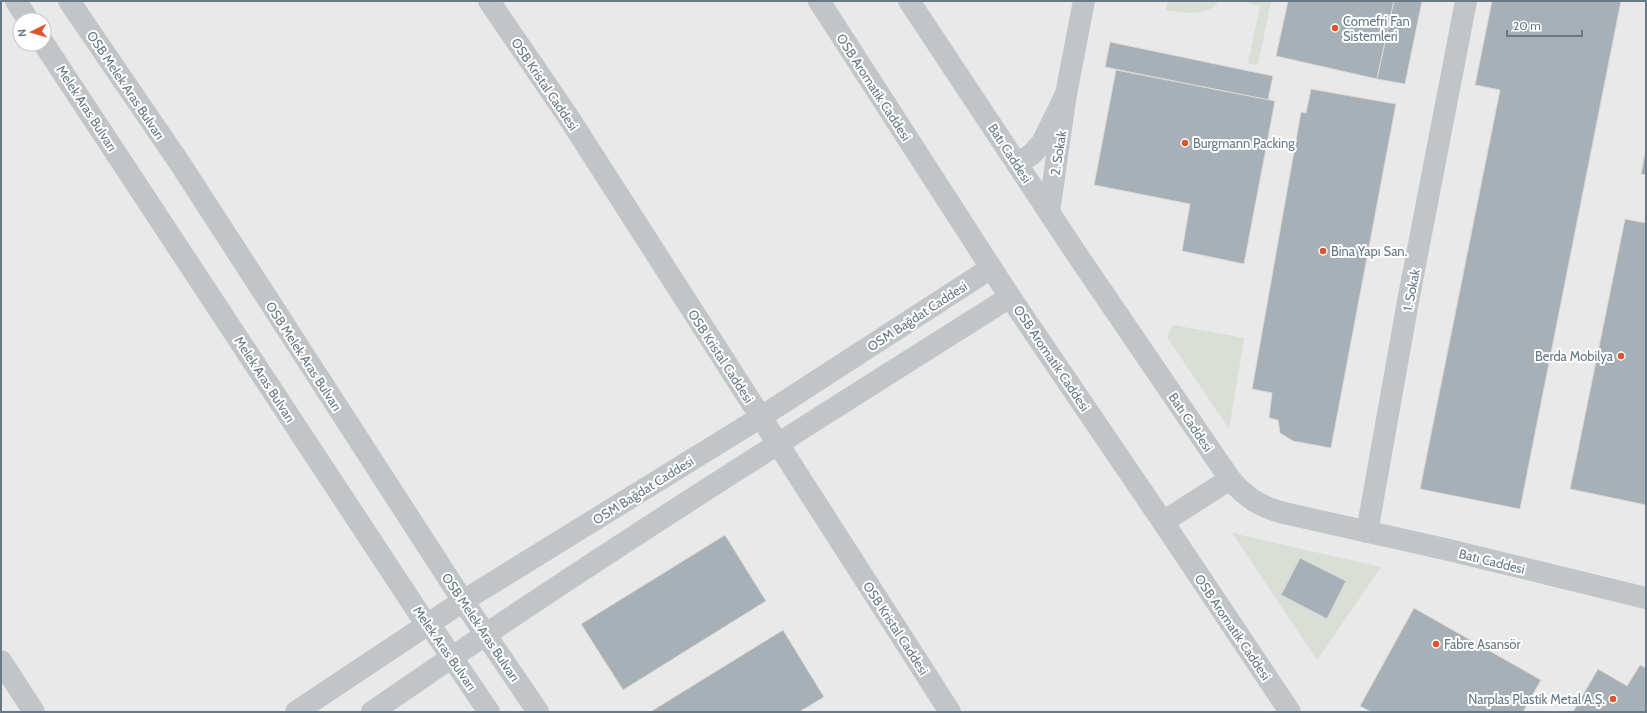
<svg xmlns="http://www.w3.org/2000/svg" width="1647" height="713" viewBox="0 0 1647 713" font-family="Cabin,sans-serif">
<rect width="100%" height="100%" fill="#f8f8f5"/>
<path fill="#e8e9e8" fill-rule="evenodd" d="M 1,1 L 1646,1 L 1646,712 L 1,712 ZM 20,20 L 44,20 L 44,44 L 20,44 Z"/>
<g fill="#d9ded6">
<path d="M 1168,1 L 1219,1 C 1206,18 1184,12 1166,10 Z"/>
<path d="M 1247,1 L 1271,1 L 1258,65 L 1248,63 L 1260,6 L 1246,3 Z"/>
<path d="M 1173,325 L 1244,338 L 1229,429 L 1167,337 Z"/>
<path d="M 1232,533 L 1381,567 L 1317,660 Z"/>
</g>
<g fill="#a7b0b6" stroke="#d9d9d7">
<path d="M 1288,1 L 1394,1 L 1377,79 L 1276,56 Z"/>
<path d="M 1394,1 L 1422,1 L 1405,84 L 1377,79 Z"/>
<path d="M 1492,1 L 1621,1 L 1520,509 L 1420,489 L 1500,90 L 1475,85 Z"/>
<path d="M 1110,42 L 1273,76 L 1268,100 L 1105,67 Z"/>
<path d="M 1116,70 L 1275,101 L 1244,264 L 1182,251 L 1190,204 L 1094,185 Z"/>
<path d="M 1311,89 L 1396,104 L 1331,448 L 1293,441 L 1280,433 L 1278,420 L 1269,418 L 1272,393 L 1252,389 L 1301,112 L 1306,113 Z"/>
<path d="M 1646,148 L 1646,175 L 1641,174 Z"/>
<path d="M 1625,219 L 1646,223 L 1646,505 L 1570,489 Z"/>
<path d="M 725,535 L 766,601 L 623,690 L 581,624 Z"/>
<path d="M 1300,558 L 1346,581 L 1327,619 L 1281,595 Z"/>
<path d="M 1414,608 L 1541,680 L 1523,712 L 1371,712 L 1360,706 Z"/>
<path d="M 783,630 L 824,697 L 799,712 L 650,712 Z"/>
<path d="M 1640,665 L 1646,668 L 1646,712 L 1573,712 L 1598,669 L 1627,686 Z"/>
</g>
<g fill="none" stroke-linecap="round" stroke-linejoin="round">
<g stroke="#c1c5c8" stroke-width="22">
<path d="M 16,1 L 28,20"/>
<path d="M 69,1 L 181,165 L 463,601 L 538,712"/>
<path d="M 489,1 L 567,115 L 950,712"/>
<path d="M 819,1 L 1010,297 L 1163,522 L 1290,712"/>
<path d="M 909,1 L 1080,259 L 1230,479 C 1246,498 1261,507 1284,513 L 1449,550 L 1646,598"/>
<path d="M 44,44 L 426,624 L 434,631 L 489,712"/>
<path d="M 1066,94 L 1084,1"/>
<path d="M 1017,164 L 1032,154 L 1042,143 L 1066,94 L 1049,212"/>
<path d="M 1163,522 L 1230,479"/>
<path d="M 1367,532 L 1409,296 L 1466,1"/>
<path d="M 1,661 L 34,712"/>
<path d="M 296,712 L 463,601 L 761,417 L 991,268"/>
<path d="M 372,712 C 581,567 796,432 1010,297"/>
</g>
</g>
<g fill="#df532d" stroke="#fff" stroke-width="1.5">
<circle cx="1335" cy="28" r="4"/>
<circle cx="1185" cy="143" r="4"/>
<circle cx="1323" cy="251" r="4"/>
<circle cx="1621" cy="356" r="4"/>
<circle cx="1436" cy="644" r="4"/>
<circle cx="1613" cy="699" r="4"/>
</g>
<g text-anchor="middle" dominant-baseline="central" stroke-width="4" stroke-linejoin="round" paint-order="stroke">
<g font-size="13" fill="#677985" stroke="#fff" text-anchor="start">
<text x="1343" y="21">Comefri Fan<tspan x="1343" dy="15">Sistemleri</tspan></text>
<text x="1193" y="143">Burgmann Packing</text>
<text x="1331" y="251">Bina Yapı San.</text>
<text x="1613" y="356" text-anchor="end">Berda Mobilya</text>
<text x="1444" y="644">Fabre Asansör</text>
<text x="1605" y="699" text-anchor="end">Narplas Plastik Metal A.Ş.</text>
</g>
<g font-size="13" fill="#677985" stroke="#fff">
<text transform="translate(545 84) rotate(56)">OSB Kristal Caddesi</text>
<text transform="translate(126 85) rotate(56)">OSB Melek Aras Bulvarı</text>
<text transform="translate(874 87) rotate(57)">OSB Aromatik Caddesi</text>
<text transform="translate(87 108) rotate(57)">Melek Aras Bulvarı</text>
<text transform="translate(1010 153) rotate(57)">Batı Caddesi</text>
<text transform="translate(1058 153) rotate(-81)">2. Sokak</text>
<text transform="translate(1411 290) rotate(-79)">1. Sokak</text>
<text transform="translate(917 316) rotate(-33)">OSM Bağdat Caddesi</text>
<text transform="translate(304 356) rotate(57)">OSB Melek Aras Bulvarı</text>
<text transform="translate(721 356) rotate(57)">OSB Kristal Caddesi</text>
<text transform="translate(1052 358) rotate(56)">OSB Aromatik Caddesi</text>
<text transform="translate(265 379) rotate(57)">Melek Aras Bulvarı</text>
<text transform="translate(1191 422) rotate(56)">Batı Caddesi</text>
<text transform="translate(643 490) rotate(-32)">OSM Bağdat Caddesi</text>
<text transform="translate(1492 561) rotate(14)">Batı Caddesi</text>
<text transform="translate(481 627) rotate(56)">OSB Melek Aras Bulvarı</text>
<text transform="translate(1233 627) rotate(56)">OSB Aromatik Caddesi</text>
<text transform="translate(896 628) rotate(57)">OSB Kristal Caddesi</text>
<text transform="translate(445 648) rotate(55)">Melek Aras Bulvarı</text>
</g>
</g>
<rect width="1647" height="713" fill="none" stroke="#677985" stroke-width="4"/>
<g transform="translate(32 32) rotate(265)"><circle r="19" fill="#ffffff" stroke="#c2c9ce"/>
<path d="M0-3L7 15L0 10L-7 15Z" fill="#df532d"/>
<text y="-6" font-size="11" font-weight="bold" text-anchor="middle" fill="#677985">N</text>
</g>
<path d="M1507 30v6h75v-6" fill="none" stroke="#677985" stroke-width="2"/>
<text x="1513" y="30" font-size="12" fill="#677985" stroke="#ffffff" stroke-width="3" paint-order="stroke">20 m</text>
</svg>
